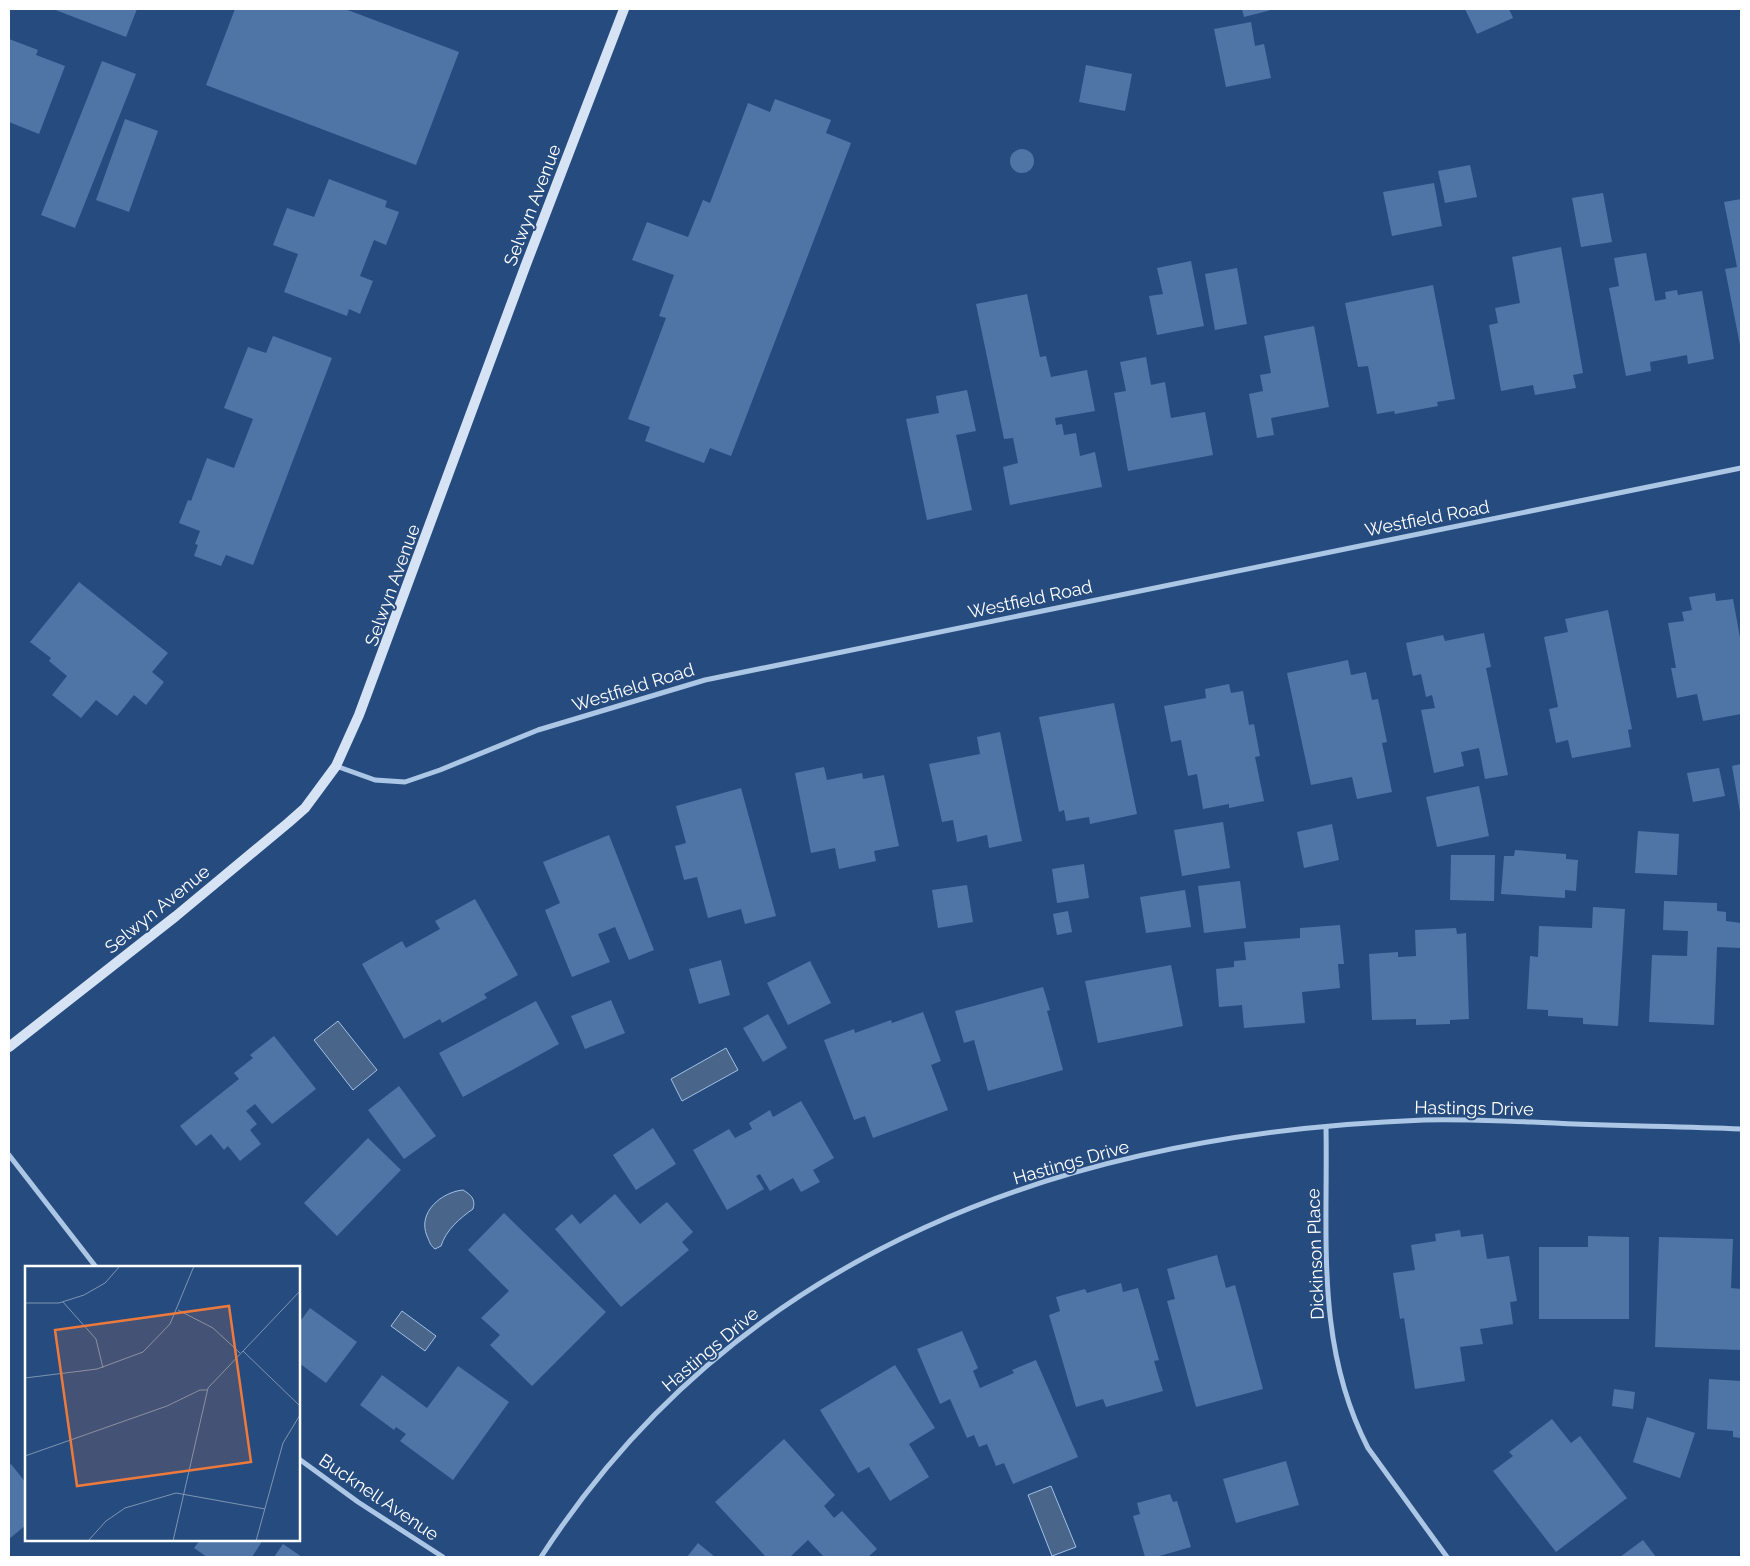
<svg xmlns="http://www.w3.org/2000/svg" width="1750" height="1566" viewBox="0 0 1750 1566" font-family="Raleway,sans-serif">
<rect width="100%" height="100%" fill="#264c7f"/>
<g fill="#4a658a" stroke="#a1c0e6">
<path d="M 338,1021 L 377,1070 L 353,1090 L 314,1040 Z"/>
<path d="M 726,1048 L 738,1070 L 682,1101 L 671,1079 Z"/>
<path d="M 463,1190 C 471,1195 476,1199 473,1209 C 460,1218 446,1230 441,1246 L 435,1249 C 429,1244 430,1242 427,1236 C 417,1212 442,1192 463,1190 Z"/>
<path d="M 402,1311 L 436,1336 L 425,1351 L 391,1326 Z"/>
<path d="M 1051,1486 L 1076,1547 L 1052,1556 L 1028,1495 Z"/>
</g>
<g fill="#4f75a7">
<path d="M 53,9 L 137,9 L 126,37 Z"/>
<path d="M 235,9 L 345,9 L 459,52 L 416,165 L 206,85 Z"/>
<path d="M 1242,9 L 1275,9 L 1244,17 Z"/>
<path d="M 1465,9 L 1509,9 L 1513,18 L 1477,34 Z"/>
<path d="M 1251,22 L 1255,46 L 1264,44 L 1271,78 L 1226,87 L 1214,29 Z"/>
<path d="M 9,39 L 38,50 L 36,55 L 65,66 L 39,134 L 9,122 Z"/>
<path d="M 102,61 L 136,74 L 75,228 L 41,215 Z"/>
<path d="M 1086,65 L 1132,74 L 1125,111 L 1079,102 Z"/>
<path d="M 775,99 L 831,120 L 826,133 L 851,143 L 731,456 L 710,448 L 704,463 L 645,441 L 650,427 L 628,419 L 666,318 L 659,316 L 674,275 L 632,260 L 647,222 L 688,237 L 703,200 L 710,203 L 748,103 L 770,112 Z"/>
<path d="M 125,119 L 158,131 L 129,212 L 96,200 Z"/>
<circle cx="1022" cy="161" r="12"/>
<path d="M 1470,165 L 1477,197 L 1445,203 L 1438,171 Z"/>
<path d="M 329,179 L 387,201 L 385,207 L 399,212 L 386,245 L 374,240 L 360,276 L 373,281 L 360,314 L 349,309 L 347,316 L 284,292 L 298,254 L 273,245 L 287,208 L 314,217 Z"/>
<path d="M 1434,183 L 1442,226 L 1392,236 L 1383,192 Z"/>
<path d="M 1603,193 L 1612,242 L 1581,247 L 1572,198 Z"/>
<path d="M 1741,199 L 1741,345 L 1740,345 L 1725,269 L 1737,267 L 1724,202 Z"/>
<path d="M 1561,247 L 1583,373 L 1573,375 L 1576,388 L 1535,395 L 1533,385 L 1501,391 L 1489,325 L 1498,323 L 1495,308 L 1520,303 L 1512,257 Z"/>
<path d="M 1646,253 L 1655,301 L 1666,299 L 1665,292 L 1677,290 L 1678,295 L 1702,291 L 1714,359 L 1688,364 L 1687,355 L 1650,362 L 1651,371 L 1626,376 L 1609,288 L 1619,286 L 1614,258 Z"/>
<path d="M 1191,261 L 1204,326 L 1157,335 L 1149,296 L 1163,294 L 1157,268 Z"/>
<path d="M 1237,268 L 1247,324 L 1215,330 L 1205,274 Z"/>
<path d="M 1433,285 L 1455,399 L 1437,402 L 1438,406 L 1395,414 L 1394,411 L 1377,414 L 1368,366 L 1358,367 L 1345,303 Z"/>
<path d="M 1027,294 L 1040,357 L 1046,356 L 1051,377 L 1087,370 L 1095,411 L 1055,418 L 1056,425 L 1062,424 L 1064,435 L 1076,433 L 1080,456 L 1095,452 L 1102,487 L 1010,505 L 1003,467 L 1018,463 L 1013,438 L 1004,439 L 976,304 Z"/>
<path d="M 1314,326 L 1329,407 L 1271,418 L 1274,435 L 1257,438 L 1249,394 L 1263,391 L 1260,375 L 1271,373 L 1264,336 Z"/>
<path d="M 273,336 L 332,358 L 253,565 L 226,555 L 221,566 L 194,556 L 198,545 L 195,544 L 200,531 L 179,523 L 188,500 L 191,501 L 207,458 L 234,468 L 253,419 L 224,408 L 248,347 L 266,353 Z"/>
<path d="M 1146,357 L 1151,385 L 1165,382 L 1171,418 L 1205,412 L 1213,455 L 1128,471 L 1114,393 L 1126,391 L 1120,362 Z"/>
<path d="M 967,390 L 976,431 L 956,435 L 972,510 L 927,520 L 906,419 L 939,413 L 936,396 Z"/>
<path d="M 79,582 L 168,653 L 152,672 L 164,682 L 146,705 L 134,695 L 117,716 L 96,700 L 81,718 L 52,695 L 67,676 L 49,661 L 51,658 L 30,642 Z"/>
<path d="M 1715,593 L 1716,601 L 1733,599 L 1741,643 L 1741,714 L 1703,721 L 1697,694 L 1677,698 L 1671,668 L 1676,668 L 1668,623 L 1684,621 L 1682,612 L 1692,610 L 1689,597 Z"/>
<path d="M 1608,610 L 1632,729 L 1628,730 L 1631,747 L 1572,758 L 1568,740 L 1556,743 L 1549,709 L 1558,707 L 1544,637 L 1568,632 L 1565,619 Z"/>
<path d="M 1484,633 L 1491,667 L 1486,668 L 1508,775 L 1485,779 L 1479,748 L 1461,752 L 1464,766 L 1434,773 L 1421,710 L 1435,708 L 1432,695 L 1426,697 L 1421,674 L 1413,676 L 1406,643 L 1443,635 L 1445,641 Z"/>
<path d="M 1348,660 L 1351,675 L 1366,672 L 1372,700 L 1378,699 L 1387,742 L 1382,743 L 1392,792 L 1357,799 L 1352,777 L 1311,785 L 1287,673 Z"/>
<path d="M 1229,684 L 1231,693 L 1243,691 L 1249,725 L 1254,724 L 1260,756 L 1255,757 L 1264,801 L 1229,808 L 1229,804 L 1203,809 L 1197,774 L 1188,776 L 1181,740 L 1171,742 L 1164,706 L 1206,698 L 1205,689 Z"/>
<path d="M 1114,703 L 1137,814 L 1090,824 L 1089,817 L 1066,821 L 1064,810 L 1059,812 L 1039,717 Z"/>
<path d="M 1000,732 L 1022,841 L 989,848 L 987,835 L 957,842 L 953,820 L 942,822 L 929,764 L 980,754 L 977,737 Z"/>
<path d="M 1741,764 L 1741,812 L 1740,812 L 1732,766 Z"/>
<path d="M 824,767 L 827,780 L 862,773 L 863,779 L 884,775 L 899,846 L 874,851 L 876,861 L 839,869 L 835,848 L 811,853 L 795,773 Z"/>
<path d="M 1719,768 L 1725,796 L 1693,802 L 1687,773 Z"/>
<path d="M 1479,786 L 1489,836 L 1437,847 L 1426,797 Z"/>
<path d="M 741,788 L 776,916 L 745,924 L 741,909 L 708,918 L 697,877 L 684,880 L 675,846 L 686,843 L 676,806 Z"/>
<path d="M 1223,822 L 1230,868 L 1182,876 L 1174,830 Z"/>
<path d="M 1332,824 L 1339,860 L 1304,868 L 1297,832 Z"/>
<path d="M 1638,831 L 1679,834 L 1677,875 L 1635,873 Z"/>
<path d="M 609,835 L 654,950 L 629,960 L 615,927 L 598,934 L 610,962 L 572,977 L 545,910 L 560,903 L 543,862 Z"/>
<path d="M 1515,850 L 1566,854 L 1566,859 L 1578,860 L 1576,891 L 1565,890 L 1565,898 L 1501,894 L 1504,856 L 1514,856 Z"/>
<path d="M 1451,855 L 1495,855 L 1494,901 L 1450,900 Z"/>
<path d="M 1084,864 L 1089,898 L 1057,903 L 1052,869 Z"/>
<path d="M 1240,881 L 1246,928 L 1204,933 L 1198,886 Z"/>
<path d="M 967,885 L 973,922 L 938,928 L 932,890 Z"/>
<path d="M 1185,890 L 1191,927 L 1146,933 L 1140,897 Z"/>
<path d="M 475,899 L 518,975 L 484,994 L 487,998 L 442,1023 L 440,1019 L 404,1039 L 362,964 L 402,941 L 406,948 L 440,929 L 435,921 Z"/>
<path d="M 1664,901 L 1717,903 L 1717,911 L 1726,912 L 1726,921 L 1741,923 L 1741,948 L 1717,947 L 1714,1025 L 1649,1022 L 1652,955 L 1687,956 L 1688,931 L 1663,930 Z"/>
<path d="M 1593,907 L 1625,909 L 1618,1026 L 1583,1024 L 1583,1018 L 1548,1016 L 1548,1010 L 1527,1009 L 1530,956 L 1538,957 L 1539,926 L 1592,928 Z"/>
<path d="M 1068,911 L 1072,932 L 1057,935 L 1053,914 Z"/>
<path d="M 1340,925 L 1344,964 L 1338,964 L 1340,988 L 1302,992 L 1305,1023 L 1244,1028 L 1242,1005 L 1219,1007 L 1216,969 L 1234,967 L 1234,961 L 1246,960 L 1244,942 L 1300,938 L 1300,928 Z"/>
<path d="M 1456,928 L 1457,934 L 1466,933 L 1469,1019 L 1450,1020 L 1450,1024 L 1416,1025 L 1416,1019 L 1372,1020 L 1369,954 L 1398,952 L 1398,957 L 1416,956 L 1415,930 Z"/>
<path d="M 721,960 L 730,995 L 699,1004 L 689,969 Z"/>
<path d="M 810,961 L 831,1003 L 788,1025 L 767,983 Z"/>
<path d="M 1171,965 L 1183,1026 L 1098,1043 L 1085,981 Z"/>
<path d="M 1043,987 L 1050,1010 L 1047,1011 L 1063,1070 L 988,1091 L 974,1040 L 964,1043 L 955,1011 Z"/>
<path d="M 611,1000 L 625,1033 L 585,1049 L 571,1016 Z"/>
<path d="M 536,1001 L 559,1044 L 463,1097 L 439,1053 Z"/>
<path d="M 923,1012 L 941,1061 L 931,1065 L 948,1110 L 873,1138 L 865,1116 L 854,1120 L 824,1040 L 854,1029 L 855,1033 L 891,1020 L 892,1023 Z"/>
<path d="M 768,1014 L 787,1048 L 763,1062 L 743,1028 Z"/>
<path d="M 274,1036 L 316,1089 L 272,1124 L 255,1104 L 246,1111 L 257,1124 L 250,1130 L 261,1144 L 240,1161 L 228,1146 L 224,1150 L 211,1134 L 196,1146 L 180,1126 L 239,1079 L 234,1073 L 253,1058 L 250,1055 Z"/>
<path d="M 399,1086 L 436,1136 L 404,1159 L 368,1110 Z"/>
<path d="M 801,1101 L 834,1158 L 813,1170 L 820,1182 L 801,1192 L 793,1178 L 770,1191 L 760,1174 L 756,1176 L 764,1189 L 727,1210 L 693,1150 L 729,1129 L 735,1138 L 752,1129 L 749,1123 L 770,1110 L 773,1117 Z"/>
<path d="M 653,1128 L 676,1164 L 636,1190 L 613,1155 Z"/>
<path d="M 368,1138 L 401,1170 L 337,1236 L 304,1203 Z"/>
<path d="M 615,1194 L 640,1224 L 667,1202 L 693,1232 L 682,1242 L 689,1250 L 621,1307 L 555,1229 L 572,1214 L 580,1224 Z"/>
<path d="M 504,1213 L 606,1312 L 532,1386 L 490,1345 L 500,1335 L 481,1318 L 509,1291 L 468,1250 Z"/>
<path d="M 1460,1230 L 1461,1237 L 1483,1234 L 1487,1259 L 1509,1256 L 1517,1301 L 1510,1302 L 1513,1324 L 1480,1329 L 1483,1344 L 1460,1347 L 1465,1381 L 1415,1389 L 1404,1318 L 1400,1319 L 1393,1273 L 1415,1270 L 1411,1245 L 1436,1241 L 1435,1234 Z"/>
<path d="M 1588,1236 L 1629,1237 L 1629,1319 L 1539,1319 L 1539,1247 L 1588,1247 Z"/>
<path d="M 1659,1237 L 1733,1239 L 1731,1288 L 1741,1289 L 1741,1350 L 1655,1347 Z"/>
<path d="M 1217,1255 L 1226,1288 L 1235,1285 L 1263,1389 L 1196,1407 L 1167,1301 L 1175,1299 L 1167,1269 Z"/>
<path d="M 1121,1283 L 1123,1292 L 1138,1288 L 1159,1360 L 1154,1361 L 1163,1391 L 1106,1407 L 1103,1399 L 1076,1407 L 1049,1315 L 1060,1311 L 1056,1297 L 1085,1289 L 1087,1293 Z"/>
<path d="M 310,1308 L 357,1342 L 326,1383 L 299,1363 L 299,1323 Z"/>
<path d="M 962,1331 L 978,1368 L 973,1371 L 980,1388 L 1014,1373 L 1012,1370 L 1036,1360 L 1078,1457 L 1013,1484 L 1004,1463 L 996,1466 L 987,1444 L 979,1447 L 974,1435 L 967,1438 L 950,1399 L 940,1404 L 917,1349 Z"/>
<path d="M 895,1365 L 935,1428 L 909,1444 L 929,1477 L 890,1501 L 869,1467 L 858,1473 L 820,1410 Z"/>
<path d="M 458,1366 L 509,1402 L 453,1480 L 400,1441 L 406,1434 L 396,1427 L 394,1430 L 360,1405 L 382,1375 L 427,1408 Z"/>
<path d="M 1709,1379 L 1741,1381 L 1741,1438 L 1733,1437 L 1733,1431 L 1707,1429 Z"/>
<path d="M 1614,1389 L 1635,1392 L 1633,1409 L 1612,1406 Z"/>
<path d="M 1647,1417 L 1695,1433 L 1680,1478 L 1633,1462 Z"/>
<path d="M 1552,1419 L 1571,1443 L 1580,1436 L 1627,1498 L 1556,1552 L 1493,1471 L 1513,1456 L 1509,1452 Z"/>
<path d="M 784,1439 L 835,1495 L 824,1506 L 834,1518 L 842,1511 L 877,1549 L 868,1557 L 824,1557 L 808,1540 L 790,1557 L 766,1557 L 715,1502 Z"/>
<path d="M 1286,1461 L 1299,1505 L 1236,1523 L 1223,1479 Z"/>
<path d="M 11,1464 L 26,1483 L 26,1525 L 9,1539 L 9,1466 Z"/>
<path d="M 1170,1494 L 1173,1502 L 1177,1501 L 1191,1547 L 1156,1557 L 1145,1557 L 1133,1516 L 1140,1514 L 1137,1503 Z"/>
<path d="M 200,1540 L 263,1540 L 252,1557 L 207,1557 L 194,1548 Z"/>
<path d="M 1643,1540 L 1656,1557 L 1620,1557 Z"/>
<path d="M 698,1543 L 715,1557 L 687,1557 Z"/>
<path d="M 283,1544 L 302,1557 L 274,1557 Z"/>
</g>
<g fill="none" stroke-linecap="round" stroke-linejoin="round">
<g stroke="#acc6e5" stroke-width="5">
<path d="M 336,766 L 375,780 L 405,782 L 440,770 L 538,730 L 705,680 L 1741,468"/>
<path d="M 1326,1128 C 1328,1239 1315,1345 1368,1448 L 1447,1557"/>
<path d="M 9,1155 L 96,1267"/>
<path d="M 299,1459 L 358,1502 L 443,1557"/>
<path d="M 541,1557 C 741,1248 1070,1133 1424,1120 C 1460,1119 1496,1121 1532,1122 C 1602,1126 1672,1126 1741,1129"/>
</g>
<path stroke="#d6e3f5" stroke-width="10" d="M 9,1047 L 176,916 L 288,823 L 305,808 L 336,766 L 359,715 L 525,267 L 624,9"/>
</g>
<g text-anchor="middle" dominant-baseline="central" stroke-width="4" stroke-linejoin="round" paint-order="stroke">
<g font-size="18" fill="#fff" stroke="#264c7f">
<text transform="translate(532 205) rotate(-69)">Selwyn Avenue</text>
<text transform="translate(1427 518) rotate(-11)">Westfield Road</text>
<text transform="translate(392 585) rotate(-70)">Selwyn Avenue</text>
<text transform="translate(1030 599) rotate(-12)">Westfield Road</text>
<text transform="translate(633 687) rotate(-17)">Westfield Road</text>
<text transform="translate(157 909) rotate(-39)">Selwyn Avenue</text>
<text transform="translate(1474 1108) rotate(1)">Hastings Drive</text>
<text transform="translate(1071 1162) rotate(-16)">Hastings Drive</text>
<text transform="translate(1315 1254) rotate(-92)">Dickinson Place</text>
<text transform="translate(710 1349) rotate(-40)">Hastings Drive</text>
<text transform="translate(379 1497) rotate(34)">Bucknell Avenue</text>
</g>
</g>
<g transform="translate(25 1266)">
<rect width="275" height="275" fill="#264c7f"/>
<path fill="none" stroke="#7d94b2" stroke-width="1" d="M 38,36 L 71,73 L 78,102M 0,37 L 34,37 L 59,29 L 80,17 L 95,0M 153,44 L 188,62 L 215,87M 218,85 L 275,140M 0,112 L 72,103 L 118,86 L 145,58 L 169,0M 0,190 L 142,140 L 175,124 L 182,124M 63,275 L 81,255 L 100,242 L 151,227 L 240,243M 148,275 L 183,122 L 275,25M 231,275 L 258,177 L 275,149"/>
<path fill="#ed7a3d" fill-opacity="0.15" stroke="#ed7a3d" stroke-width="2.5" d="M 204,40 L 226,196 L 52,220 L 30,64 Z"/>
<rect width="275" height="275" fill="none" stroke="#fff" stroke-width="2.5"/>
</g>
<rect width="1750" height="1566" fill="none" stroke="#ffffff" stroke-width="20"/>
</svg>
